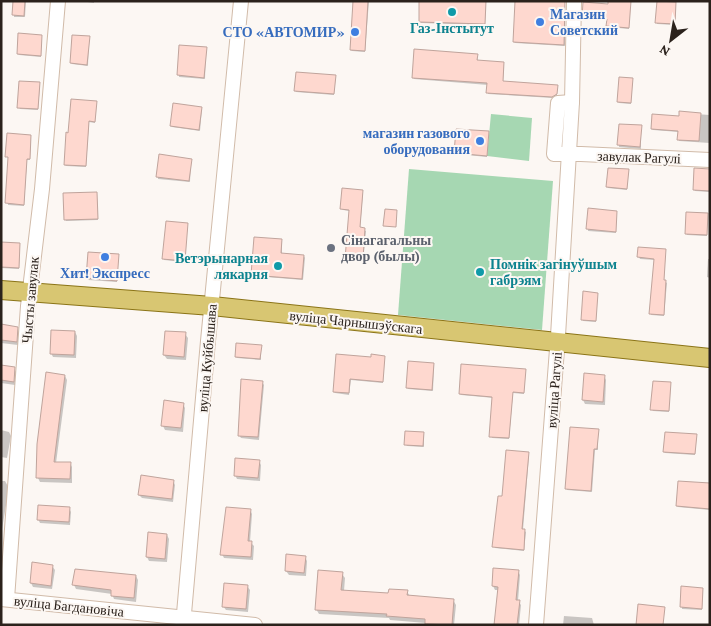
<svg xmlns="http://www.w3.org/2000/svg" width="711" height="626" viewBox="0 0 711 626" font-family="'Crimson Pro',serif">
<rect width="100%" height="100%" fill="#fcf7f3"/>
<g fill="#a6d7b2">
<path d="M 491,114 L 532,118 L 529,161 L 487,156 Z"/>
<path d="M 409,169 L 553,181 L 542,330 L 398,315 Z"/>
</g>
<g fill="#0003">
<path d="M 14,1 L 26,1 L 25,17 L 14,17 Z"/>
<path d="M 81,1 L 94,1 L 94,3 Z"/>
<path d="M 354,1 L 369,1 L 365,52 L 352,51 L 351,50 Z"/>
<path d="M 420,1 L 486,1 L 485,25 L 421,23 Z"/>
<path d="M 565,1 L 565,46 L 515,43 L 514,42 Z"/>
<path d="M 630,1 L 629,29 L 608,27 L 608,20 L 585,19 L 584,17 L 584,3 L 609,5 Z"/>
<path d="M 676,4 L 675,25 L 657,24 L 657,23 Z"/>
<path d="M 41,36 L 41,57 L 19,55 L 18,54 Z"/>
<path d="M 89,38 L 88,66 L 72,64 L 71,63 Z"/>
<path d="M 180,46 L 206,48 L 205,79 L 179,77 Z"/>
<path d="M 477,55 L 478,61 L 504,63 L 503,83 L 557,86 L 557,96 L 553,98 L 488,94 L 488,85 L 414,79 L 413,77 Z"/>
<path d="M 335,76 L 334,95 L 296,92 L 295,90 Z"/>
<path d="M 632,79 L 631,104 L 619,103 L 618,102 Z"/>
<path d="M 40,85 L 38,110 L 20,109 L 19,107 Z"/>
<path d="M 96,103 L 95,123 L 89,122 L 86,167 L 66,166 L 65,165 Z"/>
<path d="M 202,108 L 200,131 L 172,127 L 171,126 Z"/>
<path d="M 681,113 L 710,115 L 710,143 L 679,141 L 679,132 L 653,130 L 652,129 L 680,118 Z"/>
<path d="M 620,125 L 641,127 L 641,149 L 619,147 Z"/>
<path d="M 488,133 L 487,157 L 457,154 L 456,153 Z"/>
<path d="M 31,136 L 30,160 L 27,160 L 24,206 L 8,205 L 10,158 L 7,157 Z"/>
<path d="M 191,160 L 190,182 L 158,179 L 158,177 Z"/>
<path d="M 628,170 L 627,190 L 608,188 L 607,186 Z"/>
<path d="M 710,170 L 710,192 L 695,191 L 694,189 Z"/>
<path d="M 363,193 L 360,229 L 366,231 L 363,261 L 347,260 L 350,211 L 343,210 L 342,209 Z"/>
<path d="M 97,194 L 98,220 L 66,221 L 65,219 Z"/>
<path d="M 589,210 L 616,212 L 616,233 L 588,231 Z"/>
<path d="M 708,215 L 707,236 L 687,235 L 686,233 Z"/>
<path d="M 187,224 L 185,262 L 164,260 L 164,259 Z"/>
<path d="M 282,240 L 282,254 L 304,256 L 305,258 L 303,280 L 254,276 L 253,275 Z"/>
<path d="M 1,243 L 20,245 L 19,269 L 1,268 Z"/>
<path d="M 665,250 L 664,281 L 667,283 L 664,316 L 651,315 L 655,260 L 640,259 L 639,257 Z"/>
<path d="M 118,256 L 117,282 L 88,280 L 87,278 Z"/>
<path d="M 708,259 L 710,259 L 710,278 L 707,277 Z"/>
<path d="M 597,294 L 596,322 L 583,321 L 583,320 Z"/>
<path d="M 1,326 L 17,328 L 19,332 L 18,345 L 1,343 Z"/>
<path d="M 75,332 L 77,336 L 76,358 L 53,357 L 51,353 Z"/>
<path d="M 185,334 L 188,338 L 186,360 L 167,359 L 164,355 Z"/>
<path d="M 261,346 L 261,360 L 237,358 L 236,357 Z"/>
<path d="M 384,357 L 383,383 L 351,380 L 349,395 L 335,393 L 334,392 L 372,358 Z"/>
<path d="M 434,364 L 433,391 L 408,389 L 407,387 Z"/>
<path d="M 1,366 L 14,368 L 16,372 L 15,385 L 1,383 Z"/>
<path d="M 525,370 L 524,394 L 513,393 L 509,439 L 492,438 L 494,398 L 461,395 L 460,394 Z"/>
<path d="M 65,376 L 67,380 L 56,463 L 70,463 L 72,467 L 72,483 L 40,482 L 38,478 L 39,444 Z"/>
<path d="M 604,376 L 606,380 L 605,405 L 585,404 L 583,400 Z"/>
<path d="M 262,382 L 264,385 L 259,440 L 241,438 L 239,435 Z"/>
<path d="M 670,383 L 669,412 L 653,411 L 652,409 Z"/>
<path d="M 183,404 L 185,408 L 183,432 L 165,430 L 163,426 Z"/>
<path d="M 1,430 L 9,432 L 11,436 L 7,458 L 1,457 Z"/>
<path d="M 598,430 L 598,450 L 595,450 L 592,492 L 567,490 L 567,489 Z"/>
<path d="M 424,433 L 424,447 L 407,446 L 406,444 Z"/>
<path d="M 696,436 L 695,455 L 665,453 L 664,452 Z"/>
<path d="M 529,455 L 523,530 L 526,532 L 524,551 L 495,548 L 503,498 Z"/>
<path d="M 259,461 L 261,465 L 260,481 L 237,479 L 235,475 Z"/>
<path d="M 1,481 L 5,481 L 9,488 L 2,529 Z"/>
<path d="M 173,481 L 175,485 L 173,502 L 142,498 L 139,495 Z"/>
<path d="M 710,485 L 710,510 L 678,507 L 677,506 Z"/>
<path d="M 69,508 L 71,512 L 70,525 L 40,523 L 38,519 Z"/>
<path d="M 250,510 L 252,514 L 250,542 L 254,546 L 253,560 L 224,558 L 222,554 Z"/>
<path d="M 167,535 L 169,539 L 167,562 L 149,561 L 147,557 Z"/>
<path d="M 305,557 L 307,561 L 306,576 L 289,575 L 286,571 Z"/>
<path d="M 1,563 L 4,568 L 1,586 Z"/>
<path d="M 52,566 L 55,570 L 52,589 L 33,587 L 31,583 Z"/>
<path d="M 518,571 L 520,575 L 518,601 L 521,605 L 519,625 L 495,625 L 499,590 L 495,590 L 493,586 Z"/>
<path d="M 342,574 L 345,578 L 344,591 L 389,595 L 407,591 L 410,597 L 453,600 L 456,605 L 454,625 L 426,625 L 426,623 L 390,620 L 389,618 L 319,614 L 316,609 Z"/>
<path d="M 136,576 L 138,580 L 136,602 L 114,599 L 112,594 L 76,589 L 74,585 Z"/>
<path d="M 247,586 L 250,590 L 248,612 L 226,610 L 223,606 Z"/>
<path d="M 682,588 L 703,589 L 702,610 L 682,609 Z"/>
<path d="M 564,616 L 592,618 L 594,625 L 563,625 Z"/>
</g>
<g fill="#fed8cf" stroke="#c0a49c">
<path d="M 13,1 L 25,1 L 24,16 L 12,15 Z"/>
<path d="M 353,1 L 368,1 L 365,51 L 350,50 Z"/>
<path d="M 419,1 L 486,1 L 485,24 L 419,22 Z"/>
<path d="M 515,1 L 565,1 L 564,45 L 513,42 Z"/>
<path d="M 608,1 L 631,1 L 629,28 L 606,26 L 607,19 L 582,17 L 583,2 L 608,4 Z"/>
<path d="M 657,1 L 676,2 L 675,24 L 655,23 Z"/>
<path d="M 18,33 L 42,35 L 41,56 L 17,54 Z"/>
<path d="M 72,35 L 90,36 L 87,65 L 70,63 Z"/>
<path d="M 179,45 L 207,47 L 204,78 L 177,75 Z"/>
<path d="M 414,49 L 478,54 L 477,60 L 504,62 L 503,81 L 558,85 L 557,94 L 552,97 L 486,93 L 487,83 L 412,78 Z"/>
<path d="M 296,72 L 336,75 L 334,94 L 294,91 Z"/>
<path d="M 619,77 L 633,78 L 631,103 L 617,102 Z"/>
<path d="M 19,81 L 40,82 L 38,109 L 17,108 Z"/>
<path d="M 71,99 L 97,101 L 95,122 L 89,121 L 86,166 L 64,165 L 66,132 L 68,133 Z"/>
<path d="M 173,103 L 202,107 L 199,130 L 170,126 Z"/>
<path d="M 679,111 L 701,113 L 699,141 L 677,140 L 678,131 L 651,129 L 652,114 L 679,116 Z"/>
<path d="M 619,124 L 642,125 L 640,147 L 617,145 Z"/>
<path d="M 456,129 L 489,131 L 487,156 L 454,153 Z"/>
<path d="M 7,133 L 31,135 L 30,159 L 27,159 L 24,205 L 5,203 L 8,157 L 5,157 Z"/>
<path d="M 159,154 L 192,159 L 189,181 L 156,177 Z"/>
<path d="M 608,168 L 629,169 L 627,189 L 606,187 Z"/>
<path d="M 694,168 L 710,169 L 710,191 L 693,190 Z"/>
<path d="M 342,188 L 363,190 L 360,227 L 365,228 L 363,260 L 345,259 L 349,210 L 340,209 Z"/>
<path d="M 97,192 L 98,219 L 64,220 L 63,193 Z"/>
<path d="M 588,208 L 617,211 L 616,232 L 586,229 Z"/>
<path d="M 385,209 L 397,210 L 396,227 L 383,226 Z"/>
<path d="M 686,212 L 708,213 L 707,235 L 685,234 Z"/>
<path d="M 166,221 L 188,223 L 185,261 L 162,259 Z"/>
<path d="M 254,237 L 282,239 L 281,253 L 304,255 L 302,279 L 251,275 Z"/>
<path d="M 1,242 L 20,243 L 19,268 L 1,267 Z"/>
<path d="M 638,247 L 666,249 L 664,280 L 666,280 L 664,315 L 649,314 L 654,259 L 637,257 Z"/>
<path d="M 88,252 L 119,254 L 117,281 L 86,278 Z"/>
<path d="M 583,291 L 598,293 L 596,321 L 581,320 Z"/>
<path d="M 1,324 L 18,327 L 17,342 L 1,340 Z"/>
<path d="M 51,330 L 75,331 L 74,355 L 50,354 Z"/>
<path d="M 165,331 L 186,332 L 184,357 L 163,355 Z"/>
<path d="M 236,343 L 262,345 L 260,359 L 235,357 Z"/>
<path d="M 336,354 L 371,357 L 371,354 L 385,356 L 383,382 L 350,379 L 349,393 L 333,392 Z"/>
<path d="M 408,361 L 434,363 L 432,390 L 406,388 Z"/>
<path d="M 461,364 L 526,369 L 524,393 L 513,392 L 509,438 L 489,437 L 492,397 L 459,394 Z"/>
<path d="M 1,365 L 15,367 L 14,382 L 1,380 Z"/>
<path d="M 46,372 L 65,375 L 54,462 L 71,462 L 70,479 L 36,478 L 37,444 Z"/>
<path d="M 584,373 L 605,375 L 603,402 L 582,400 Z"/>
<path d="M 241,379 L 263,381 L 258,437 L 238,436 Z"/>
<path d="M 653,381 L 671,382 L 669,411 L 650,410 Z"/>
<path d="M 164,400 L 184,403 L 181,428 L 161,426 Z"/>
<path d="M 570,427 L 599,429 L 597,449 L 594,449 L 591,491 L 565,489 Z"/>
<path d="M 405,431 L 424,432 L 423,446 L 404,445 Z"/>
<path d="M 665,432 L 697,434 L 695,454 L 663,452 Z"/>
<path d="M 506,450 L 529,452 L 522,529 L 525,529 L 524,550 L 492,547 L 498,496 L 502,496 Z"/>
<path d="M 235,458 L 260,460 L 258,478 L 234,476 Z"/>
<path d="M 141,475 L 174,480 L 172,499 L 138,495 Z"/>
<path d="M 678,481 L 710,483 L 710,509 L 676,506 Z"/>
<path d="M 38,505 L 70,507 L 69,522 L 37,520 Z"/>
<path d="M 226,507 L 251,509 L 248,541 L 252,541 L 251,557 L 220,555 Z"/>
<path d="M 148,532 L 167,534 L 165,559 L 146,557 Z"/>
<path d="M 286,554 L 306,556 L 304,573 L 285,571 Z"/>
<path d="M 32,562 L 53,565 L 51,586 L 30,583 Z"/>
<path d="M 493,568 L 519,570 L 516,600 L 520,600 L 517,625 L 494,625 L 498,587 L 492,586 Z"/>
<path d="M 75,569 L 136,575 L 134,598 L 111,596 L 111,590 L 72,585 Z"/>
<path d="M 318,570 L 343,572 L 341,590 L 388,593 L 389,589 L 408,590 L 407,595 L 454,599 L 452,625 L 425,624 L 425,619 L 386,616 L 387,614 L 315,610 Z"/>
<path d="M 224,583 L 248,585 L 246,609 L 222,607 Z"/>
<path d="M 681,586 L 703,588 L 702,609 L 680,607 Z"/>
<path d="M 638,604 L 665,607 L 663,625 L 636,625 Z"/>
</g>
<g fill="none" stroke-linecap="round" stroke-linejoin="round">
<g stroke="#d1bba9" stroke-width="16">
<g id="minor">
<path d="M 572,102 L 574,1"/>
<path d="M 1,599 L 255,625"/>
<path d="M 7,599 L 28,306 L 42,189 L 58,1"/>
<path d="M 183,625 L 208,341 L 241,1"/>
<path d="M 536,625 L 558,336 L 572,102 L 558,103 L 554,154 L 581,154 L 710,160"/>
</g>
</g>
<g stroke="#8b7417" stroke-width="20">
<path id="major" d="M 1,290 L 212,306 L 710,358"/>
</g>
<use href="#minor" stroke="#fff" stroke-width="14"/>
<use href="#major" stroke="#d8c672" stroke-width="18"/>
</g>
<g fill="#0f9aa8" stroke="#fcf7f3" stroke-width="2">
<circle cx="452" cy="12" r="5"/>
<circle cx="278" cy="266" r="5"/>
<circle cx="480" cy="272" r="5"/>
</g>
<g fill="#3f7fe0" stroke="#fcf7f3" stroke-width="2">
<circle cx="540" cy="22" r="5"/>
<circle cx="355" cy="32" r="5"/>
<circle cx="480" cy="141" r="5"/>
<circle cx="105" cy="257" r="5"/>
</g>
<circle fill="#6b7280" stroke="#fcf7f3" stroke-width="2" cx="331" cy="248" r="5"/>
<g text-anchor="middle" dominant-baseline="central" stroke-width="4" stroke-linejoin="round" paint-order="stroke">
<g font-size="14" font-weight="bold" fill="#366cbe" stroke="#fcf7f3" text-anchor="end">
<text x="550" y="14" text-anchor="start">Магазин<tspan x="550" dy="16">Советский</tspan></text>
<text x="345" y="32">СТО «АВТОМИР»</text>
<text x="470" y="133">магазин газового<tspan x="470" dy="16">оборудования</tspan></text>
<text x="105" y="273" text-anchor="middle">Хит! Экспресс</text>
</g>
<g font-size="14" font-weight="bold" fill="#0d838f" stroke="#fcf7f3">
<text x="452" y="28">Газ-Інстытут</text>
<text x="268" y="258" text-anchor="end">Ветэрынарная<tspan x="268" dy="16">лякарня</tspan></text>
<text x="490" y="264" text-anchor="start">Помнік загінуўшым<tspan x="490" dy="16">габрэям</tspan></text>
</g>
<g font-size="14" fill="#2b221c" stroke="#fcf7f3">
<text transform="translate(639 157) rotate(2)">завулак Рагулі</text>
<text transform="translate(30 300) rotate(-85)">Чысты завулак</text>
<text transform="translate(356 322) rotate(6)">вуліца Чарнышэўскага</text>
<text transform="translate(207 358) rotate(-85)">вуліца Куйбышава</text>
<text transform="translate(554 390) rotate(-86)">вуліца Рагулі</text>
<text transform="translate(69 606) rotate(6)">вуліца Багдановіча</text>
</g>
<g font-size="14" font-weight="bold" fill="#5b616d" stroke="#fcf7f3" text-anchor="start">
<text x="341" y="240">Сінагагальны<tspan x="341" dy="16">двор (былы)</tspan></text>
</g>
</g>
<rect width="711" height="626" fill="none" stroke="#2b221c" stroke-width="5"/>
<g transform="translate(671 40) rotate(211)" stroke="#fcf7f3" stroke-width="4" paint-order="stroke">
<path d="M0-4L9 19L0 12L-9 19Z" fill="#2b221c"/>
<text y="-8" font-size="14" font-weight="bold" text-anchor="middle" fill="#2b221c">N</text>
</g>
</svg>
